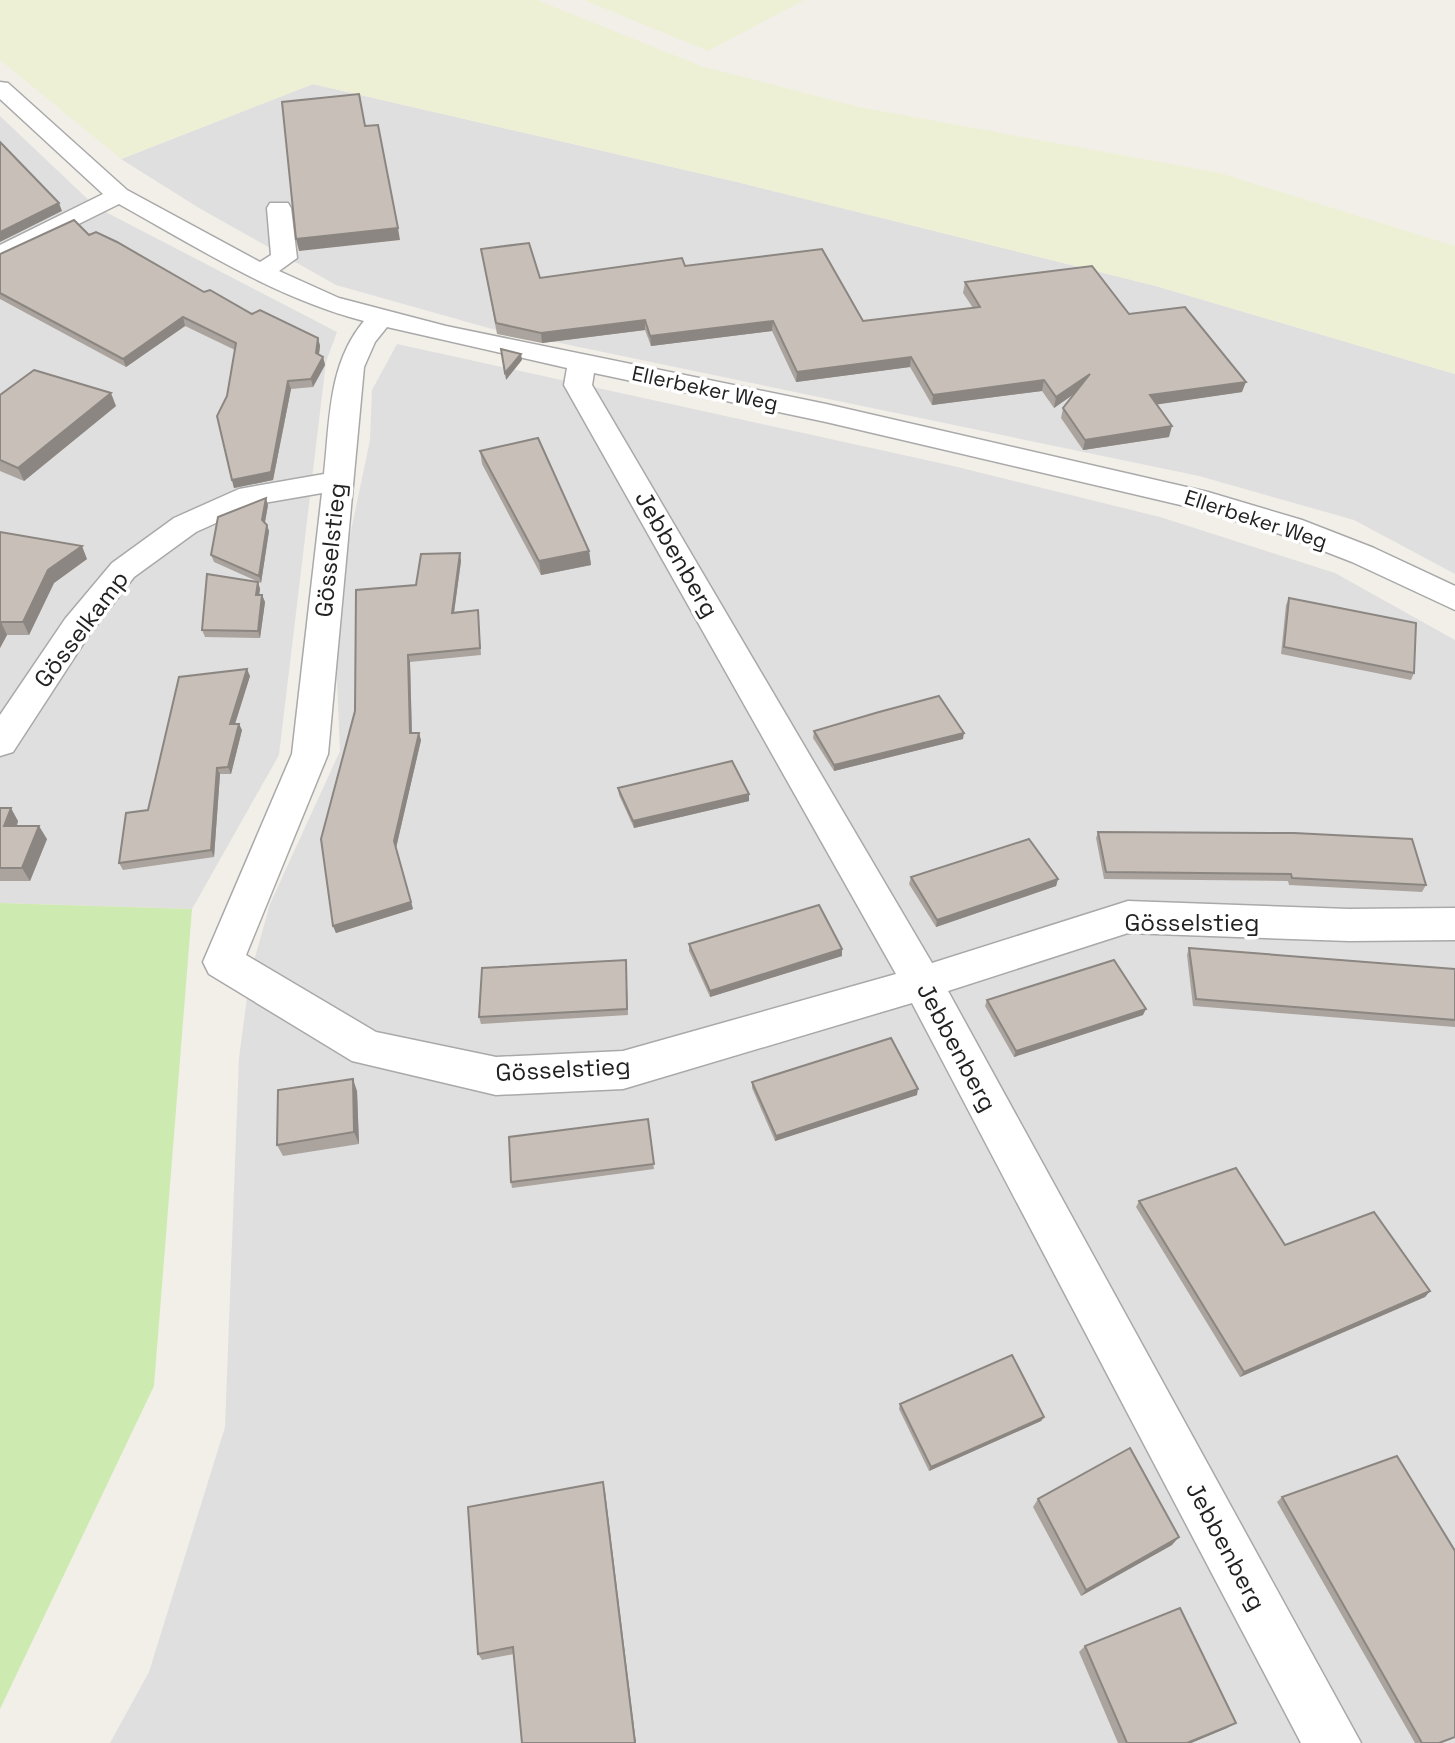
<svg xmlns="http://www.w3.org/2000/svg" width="1455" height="1743" viewBox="0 0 1455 1743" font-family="'Space Grotesk',sans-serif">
<rect width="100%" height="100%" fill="#f2efe9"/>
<g fill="#e0dfdf">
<path d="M 313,84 L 733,181 L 1156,286 L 1455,374 L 1455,574 L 1354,520 L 1199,476 L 492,329 L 336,285 L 199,208 L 121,159 Z"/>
<path d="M 0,116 L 96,207 L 337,332 L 326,362 L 279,755 L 192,909 L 0,903 Z"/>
<path d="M 397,344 L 949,465 L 1160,517 L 1335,573 L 1455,640 L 1455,1743 L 110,1743 L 149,1672 L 225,1427 L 239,1058 L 250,975 L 270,904 L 340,751 L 334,612 L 370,440 L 372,390 Z"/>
</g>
<g fill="#eef0d5">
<path d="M 0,0 L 537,0 L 701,66 L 859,107 L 1220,173 L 1455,246 L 1455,374 L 1156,286 L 733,181 L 313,84 L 121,159 L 0,60 Z"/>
<path d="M 584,0 L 804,0 L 708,51 Z"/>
</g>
<path fill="#cdebb0" d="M 0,903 L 192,909 L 154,1386 L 0,1709 Z"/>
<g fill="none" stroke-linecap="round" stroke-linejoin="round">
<g stroke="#a9a9a9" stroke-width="3">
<path id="minor" d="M 0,82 L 8,83 L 127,190 L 260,262 L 271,255 L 267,208 L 270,203 L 288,203 L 291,208 L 297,258 L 279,271 L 339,298 L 446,326 L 826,404 L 1208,492 L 1302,520 L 1374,548 L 1455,586 L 1455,610 L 1352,562 L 1280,534 L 1189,507 L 826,422 L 594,373 L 592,385 L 932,963 L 1128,901 L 1349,909 L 1455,908 L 1455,940 L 1349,941 L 1128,933 L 948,991 L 1361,1743 L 1301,1743 L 912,1003 L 623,1089 L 496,1095 L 352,1061 L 209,974 L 203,962 L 292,754 L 322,493 L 258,504 L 196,532 L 134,577 L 89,635 L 13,752 L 0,756 L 0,715 L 65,619 L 112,563 L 174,518 L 239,489 L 324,474 C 330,420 328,364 364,321 C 276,298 198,248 119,204 L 0,263 L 0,245 L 103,194 L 0,99 ZM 387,327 L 567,368 L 564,385 L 896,974 L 623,1051 L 496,1057 L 376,1032 L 246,955 L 328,754 L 364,367 L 375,342 Z"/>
</g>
<use href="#minor" fill="#fff" fill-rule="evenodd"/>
</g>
<g fill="#aba49e">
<path d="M 89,235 L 204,292 L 252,314 L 318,338 L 320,346 L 319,354 L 323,357 L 325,365 L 313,387 L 291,389 L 273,480 L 234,488 L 232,480 L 227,396 L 235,350 L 185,326 L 126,367 L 0,299 L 0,254 Z"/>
<path d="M 481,249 L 540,278 L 685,266 L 863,321 L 973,308 L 963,293 L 965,282 L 1129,314 L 1242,392 L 1157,404 L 1169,437 L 1083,450 L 1061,418 L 1063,408 L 1074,394 L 1054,408 L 1042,391 L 932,405 L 910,367 L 796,382 L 772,331 L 651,346 L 645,330 L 542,343 L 497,334 Z"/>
<path d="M 0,395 L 116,406 L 24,481 L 0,471 Z"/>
<path d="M 480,451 L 589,551 L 591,565 L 541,575 L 482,464 Z"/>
<path d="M 268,505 L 265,523 L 269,531 L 261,583 L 214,562 L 211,555 Z"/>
<path d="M 0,532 L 87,559 L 54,583 L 29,635 L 7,635 L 0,648 Z"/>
<path d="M 461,561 L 454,612 L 478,610 L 481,655 L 410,662 L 412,733 L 421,740 L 396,848 L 413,909 L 336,933 L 333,926 L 416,585 Z"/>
<path d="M 258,582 L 260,589 L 259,595 L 262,595 L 265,602 L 260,638 L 205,637 L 202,630 Z"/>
<path d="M 1289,598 L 1414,673 L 1411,680 L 1281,654 L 1286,605 Z"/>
<path d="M 250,676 L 235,724 L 242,730 L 231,774 L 220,774 L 214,857 L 123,870 L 119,863 L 148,810 Z"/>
<path d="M 814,731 L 963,739 L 834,771 L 813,738 Z"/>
<path d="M 618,788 L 749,801 L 634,828 L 619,795 Z"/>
<path d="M 0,808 L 18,821 L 17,826 L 47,839 L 30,881 L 0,881 Z"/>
<path d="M 1098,832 L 1426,885 L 1422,892 L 1289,885 L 1288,881 L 1104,879 L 1096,838 Z"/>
<path d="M 911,877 L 1058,879 L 1056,886 L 936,927 L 909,884 Z"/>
<path d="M 689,944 L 842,956 L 710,997 L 689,951 Z"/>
<path d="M 1189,948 L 1455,969 L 1455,1027 L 1193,1006 L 1187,955 Z"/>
<path d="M 626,960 L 628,1015 L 481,1024 L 479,1017 Z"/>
<path d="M 987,1000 L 1143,1015 L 1014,1057 L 985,1006 Z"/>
<path d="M 752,1082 L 917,1095 L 775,1141 L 752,1088 Z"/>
<path d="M 357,1091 L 359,1144 L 283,1156 L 277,1145 Z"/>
<path d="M 648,1119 L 654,1169 L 512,1188 L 511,1182 Z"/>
<path d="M 1139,1201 L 1285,1245 L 1430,1291 L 1425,1297 L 1240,1377 L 1136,1207 Z"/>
<path d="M 900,1404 L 1044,1417 L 1041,1421 L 929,1471 L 899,1409 Z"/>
<path d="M 605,1491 L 514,1654 L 482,1660 L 478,1654 Z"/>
<path d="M 1282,1497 L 1439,1743 L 1415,1743 L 1277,1502 Z"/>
<path d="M 1038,1499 L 1172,1545 L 1081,1596 L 1033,1507 Z"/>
<path d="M 1085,1646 L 1227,1728 L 1191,1743 L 1118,1743 L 1079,1652 Z"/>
</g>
<g fill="#8b8681">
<path d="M 59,203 L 62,211 L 0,242 L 0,232 Z"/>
<path d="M 398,228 L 400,240 L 299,251 L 296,239 Z"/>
<path d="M 183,317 L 185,326 L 126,367 L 123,359 Z"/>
<path d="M 645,320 L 645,330 L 542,343 L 541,333 Z"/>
<path d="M 773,321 L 772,331 L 651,346 L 650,336 Z"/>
<path d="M 318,338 L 320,346 L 318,361 L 316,353 Z"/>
<path d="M 521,354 L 522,360 L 506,380 L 505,373 Z"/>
<path d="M 323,357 L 325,365 L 313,387 L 311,379 Z"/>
<path d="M 911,357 L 910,367 L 796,382 L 797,372 Z"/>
<path d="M 1090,374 L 1088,384 L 1054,408 L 1056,397 Z"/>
<path d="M 1044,380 L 1042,391 L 932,405 L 933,395 Z"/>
<path d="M 288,381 L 291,389 L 273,480 L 234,488 L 232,480 Z"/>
<path d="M 1246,382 L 1242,392 L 1147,406 L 1150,395 Z"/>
<path d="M 111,393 L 116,406 L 24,481 L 18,468 Z"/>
<path d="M 1172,426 L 1169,437 L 1083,450 L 1085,440 Z"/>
<path d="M 266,498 L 268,505 L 264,527 L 262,520 Z"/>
<path d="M 267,525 L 269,531 L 261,583 L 259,576 Z"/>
<path d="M 82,546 L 87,559 L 54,583 L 29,635 L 23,622 L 48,570 Z"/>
<path d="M 589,551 L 591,565 L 541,575 L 539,561 Z"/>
<path d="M 460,553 L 461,561 L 453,620 L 452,613 Z"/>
<path d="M 258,582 L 260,589 L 258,602 L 256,595 Z"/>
<path d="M 262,595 L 265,602 L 260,638 L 258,631 Z"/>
<path d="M 1,622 L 7,635 L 0,648 L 0,624 Z"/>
<path d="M 408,655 L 410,662 L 412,740 L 410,733 Z"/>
<path d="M 247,669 L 250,676 L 233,730 L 230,724 Z"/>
<path d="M 239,724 L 242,730 L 231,774 L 228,767 Z"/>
<path d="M 419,733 L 421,740 L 396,848 L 413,909 L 336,933 L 333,926 L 394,841 Z"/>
<path d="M 964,733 L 963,739 L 834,771 L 834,765 Z"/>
<path d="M 217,768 L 220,774 L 214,857 L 211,850 Z"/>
<path d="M 749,794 L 749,801 L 634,828 L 633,821 Z"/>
<path d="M 11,808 L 18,821 L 12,839 L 4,826 Z"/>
<path d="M 39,826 L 47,839 L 30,881 L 22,868 Z"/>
<path d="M 1058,879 L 1056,886 L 936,927 L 937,920 Z"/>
<path d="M 842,949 L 842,956 L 710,997 L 710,991 Z"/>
<path d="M 1146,1009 L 1143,1015 L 1014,1057 L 1016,1051 Z"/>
<path d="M 353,1079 L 357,1091 L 359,1144 L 354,1132 Z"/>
<path d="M 918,1089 L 917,1095 L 775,1141 L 776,1136 Z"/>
<path d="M 1430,1291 L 1425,1297 L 1240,1377 L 1244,1372 Z"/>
<path d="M 1044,1417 L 1041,1421 L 929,1471 L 931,1467 Z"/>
<path d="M 603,1482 L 605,1491 L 636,1743 L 635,1743 Z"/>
<path d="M 1179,1537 L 1172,1545 L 1081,1596 L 1086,1590 Z"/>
<path d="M 1236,1723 L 1227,1728 L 1191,1743 L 1187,1743 Z"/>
</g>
<g fill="#c7bfb8" stroke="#8b8681" stroke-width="2">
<path d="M 359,94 L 365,126 L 378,125 L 398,228 L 296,239 L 282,102 Z"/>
<path d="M 0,142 L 59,203 L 0,232 Z"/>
<path d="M 74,220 L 89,235 L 96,232 L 117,242 L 204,292 L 210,290 L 252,314 L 260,310 L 318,338 L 316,353 L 323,357 L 311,379 L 288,381 L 271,472 L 232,480 L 217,416 L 227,396 L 236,343 L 183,317 L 123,359 L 0,293 L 0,254 Z"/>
<path d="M 529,243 L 540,278 L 682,258 L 685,266 L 822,249 L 863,321 L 980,307 L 965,282 L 1092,266 L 1129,314 L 1185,307 L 1246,382 L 1150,395 L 1172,426 L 1085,440 L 1063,408 L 1090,374 L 1056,397 L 1044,380 L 933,395 L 911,357 L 797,372 L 773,321 L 650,336 L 645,320 L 541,333 L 496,323 L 481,249 Z"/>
<path d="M 501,349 L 521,354 L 505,373 Z"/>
<path d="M 34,370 L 111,393 L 18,468 L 0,460 L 0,395 Z"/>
<path d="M 538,438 L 589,551 L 539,561 L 480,451 Z"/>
<path d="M 266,498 L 262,520 L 267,525 L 259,576 L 211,555 L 218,517 Z"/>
<path d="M 0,532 L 82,546 L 48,570 L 23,622 L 1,622 L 0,624 Z"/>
<path d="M 460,553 L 452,613 L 478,610 L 480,648 L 408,655 L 410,733 L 419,733 L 394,841 L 411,902 L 333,926 L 321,839 L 355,711 L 356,590 L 416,585 L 421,554 Z"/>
<path d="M 207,574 L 258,582 L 256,595 L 262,595 L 258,631 L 202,630 Z"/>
<path d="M 1289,598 L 1416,623 L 1414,673 L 1284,647 Z"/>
<path d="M 247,669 L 230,724 L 239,724 L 228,767 L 217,768 L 211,850 L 119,863 L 126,813 L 148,810 L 179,677 Z"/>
<path d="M 939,696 L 964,733 L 834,765 L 814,731 L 879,712 Z"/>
<path d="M 732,761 L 749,794 L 633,821 L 618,788 Z"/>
<path d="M 0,808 L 11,808 L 4,826 L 39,826 L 22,868 L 0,868 Z"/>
<path d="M 1098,832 L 1294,833 L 1412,839 L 1426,885 L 1292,878 L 1291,874 L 1106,872 Z"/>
<path d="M 1029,839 L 1058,879 L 937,920 L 911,877 Z"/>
<path d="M 819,905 L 842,949 L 710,991 L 689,944 Z"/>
<path d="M 1189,948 L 1455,969 L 1455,1020 L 1196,999 Z"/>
<path d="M 626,960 L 627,1009 L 479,1017 L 482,968 Z"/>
<path d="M 1114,960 L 1146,1009 L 1016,1051 L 987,1000 Z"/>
<path d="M 891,1038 L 918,1089 L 776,1136 L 752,1082 Z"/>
<path d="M 353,1079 L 354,1132 L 277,1145 L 278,1090 Z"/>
<path d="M 648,1119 L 654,1164 L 511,1182 L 509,1137 Z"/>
<path d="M 1236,1168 L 1285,1245 L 1374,1212 L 1430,1291 L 1244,1372 L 1139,1201 Z"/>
<path d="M 1012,1355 L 1044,1417 L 931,1467 L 900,1404 Z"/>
<path d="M 1130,1448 L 1179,1537 L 1086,1590 L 1038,1499 Z"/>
<path d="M 1397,1456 L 1455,1551 L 1455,1737 L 1439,1743 L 1422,1743 L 1282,1497 Z"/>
<path d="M 603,1482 L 635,1743 L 522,1743 L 513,1647 L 478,1654 L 468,1507 Z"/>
<path d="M 1180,1608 L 1236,1723 L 1187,1743 L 1127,1743 L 1085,1646 Z"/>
</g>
<g text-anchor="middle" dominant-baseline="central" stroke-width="7" stroke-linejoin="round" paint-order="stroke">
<g font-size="21" fill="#222" stroke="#fff">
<text transform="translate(705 388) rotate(12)">Ellerbeker Weg</text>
<text transform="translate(1256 519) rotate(18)">Ellerbeker Weg</text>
</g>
<g font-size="24" fill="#222" stroke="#fff">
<text transform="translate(330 550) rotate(-84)">Gösselstieg</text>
<text transform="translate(677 554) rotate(60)">Jebbenberg</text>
<text transform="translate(81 629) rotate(-53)">Gösselkamp</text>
<text x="1192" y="922">Gösselstieg</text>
<text transform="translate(957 1047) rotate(62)">Jebbenberg</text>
<text transform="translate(563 1069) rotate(-3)">Gösselstieg</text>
<text transform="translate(1226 1546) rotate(62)">Jebbenberg</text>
</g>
</g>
</svg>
